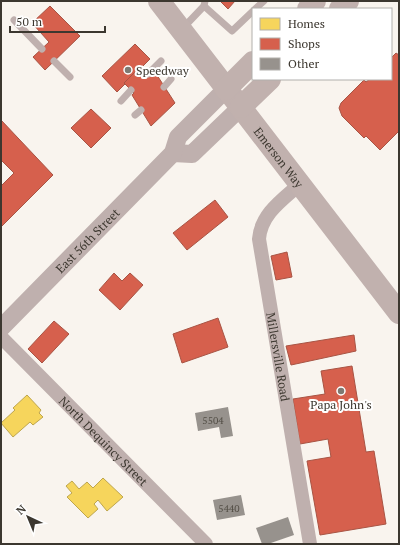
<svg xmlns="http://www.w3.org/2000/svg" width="400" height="545" viewBox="0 0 400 545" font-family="'PT Serif',serif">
<rect width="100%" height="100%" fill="#f9f4ee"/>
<g fill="#f6d55c" stroke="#bea64e">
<path d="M 27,395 L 41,410 L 39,413 L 43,417 L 33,425 L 30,422 L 13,437 L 1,423 L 15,410 L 13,408 Z"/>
<path d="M 103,478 L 123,497 L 107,511 L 98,500 L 94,504 L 98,509 L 88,518 L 67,497 L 72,493 L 66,486 L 72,481 L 79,489 L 87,482 L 93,488 Z"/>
</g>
<g fill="#d6604d" stroke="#a85444">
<path d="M 220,1 L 235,1 L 228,9 Z"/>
<path d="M 50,6 L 80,36 L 45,70 L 33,57 L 49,42 L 32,23 Z"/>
<path d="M 135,44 L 150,59 L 117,92 L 102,76 Z"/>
<path d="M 396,53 L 399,55 L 399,131 L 380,150 L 366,136 L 364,138 L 342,116 L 339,108 L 341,103 L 364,80 L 366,82 L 370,79 L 391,79 L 391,58 Z"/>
<path d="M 141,66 L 151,77 L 155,72 L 175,103 L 151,126 L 132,95 L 134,93 L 124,83 Z"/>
<path d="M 91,109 L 111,128 L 91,148 L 71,128 Z"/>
<path d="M 1,120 L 53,175 L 1,227 L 1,186 L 14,173 L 1,160 Z"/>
<path d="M 215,200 L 228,217 L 187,250 L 173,233 Z"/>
<path d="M 287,252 L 292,277 L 276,280 L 271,256 Z"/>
<path d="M 114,273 L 122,281 L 130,273 L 143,285 L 120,310 L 99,290 Z"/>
<path d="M 218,318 L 228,347 L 182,363 L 173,334 Z"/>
<path d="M 54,321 L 69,334 L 42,363 L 28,349 Z"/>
<path d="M 354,335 L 356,351 L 291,365 L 286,346 Z"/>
<path d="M 352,366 L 366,452 L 374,451 L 386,524 L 320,535 L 307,461 L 331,457 L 328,439 L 300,444 L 293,399 L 325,394 L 321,371 Z"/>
</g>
<g fill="#97928d">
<path d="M 228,407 L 233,436 L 221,438 L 219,427 L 198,431 L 195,413 Z"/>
<path d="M 241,495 L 245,515 L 217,520 L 213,500 Z"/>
<path d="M 288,517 L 294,535 L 268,544 L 262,544 L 256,528 Z"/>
</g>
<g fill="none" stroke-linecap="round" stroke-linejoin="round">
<g stroke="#bfb0ae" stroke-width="7">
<path d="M 204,6 L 232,31 L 253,11"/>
<path d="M 255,9 L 264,1"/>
<path d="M 14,20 L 42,49"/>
<path d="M 183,28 L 204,6 L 205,1"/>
<path d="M 54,61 L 70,77"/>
<path d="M 148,74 L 161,61"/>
<path d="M 164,87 L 171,79"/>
<path d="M 121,101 L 131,90"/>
<path d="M 135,115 L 141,110"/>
</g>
<g stroke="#bfb0ae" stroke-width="14">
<path id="s1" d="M 300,184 C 282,200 261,214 259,239 L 310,544"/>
<path id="s2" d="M 1,337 L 206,544"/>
</g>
<g stroke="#bfb0ae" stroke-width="18">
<path d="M 173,153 L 192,154 L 241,107"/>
<path id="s3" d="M 1,328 L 173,153 L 178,137 L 226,89"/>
</g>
<g stroke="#c1b1ae" stroke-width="22">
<path id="s4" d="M 159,1 L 399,313"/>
<path d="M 308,9 L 315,1"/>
<path d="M 340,9 L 348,1"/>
<path d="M 226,89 L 253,62"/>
<path d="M 241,107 L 270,79"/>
</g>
</g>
<g fill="#7e7972" stroke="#fff" stroke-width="1.5">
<circle cx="128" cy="70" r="4"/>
<circle cx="341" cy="391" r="4"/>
</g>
<g text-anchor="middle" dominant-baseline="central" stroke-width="4" stroke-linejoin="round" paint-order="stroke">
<g font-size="10" fill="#534e46">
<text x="213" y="420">5504</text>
<text x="229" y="508">5440</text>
</g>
<g font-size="12" fill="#3c372f" stroke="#fff" text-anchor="start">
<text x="136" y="70">Speedway</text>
<text x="341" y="404" text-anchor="middle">Papa John's</text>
</g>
<g font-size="12" fill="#3c372f" stroke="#fff">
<text stroke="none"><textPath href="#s4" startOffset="197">Emerson Way</textPath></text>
<text stroke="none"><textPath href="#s3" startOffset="123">East 56th Street</textPath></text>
<text stroke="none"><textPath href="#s1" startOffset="190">Millersville Road</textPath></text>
<text stroke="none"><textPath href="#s2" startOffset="146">North Dequincy Street</textPath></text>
</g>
</g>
<rect width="400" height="545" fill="none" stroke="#3c372f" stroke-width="4"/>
<rect x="252" y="8" width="140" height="72" fill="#ffffff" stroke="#b1afac"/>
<rect x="260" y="18" width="20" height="12" fill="#f6d55c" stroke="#b1afac"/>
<text x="288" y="28" font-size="12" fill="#3c372f">Homes</text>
<rect x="260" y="38" width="20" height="12" fill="#d6604d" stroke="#b1afac"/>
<text x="288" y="48" font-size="12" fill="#3c372f">Shops</text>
<rect x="260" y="58" width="20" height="12" fill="#97928d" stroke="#b1afac"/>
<text x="288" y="68" font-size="12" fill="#3c372f">Other</text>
<g transform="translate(28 517) rotate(316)" stroke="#ffffff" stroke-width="3" paint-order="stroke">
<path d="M0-3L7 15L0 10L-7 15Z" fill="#3c372f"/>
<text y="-6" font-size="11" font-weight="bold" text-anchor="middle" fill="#3c372f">N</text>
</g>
<path d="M10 26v6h95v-6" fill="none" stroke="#3c372f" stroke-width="2"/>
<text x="16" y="26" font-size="12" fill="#3c372f" stroke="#ffffff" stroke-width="3" paint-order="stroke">50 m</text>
</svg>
